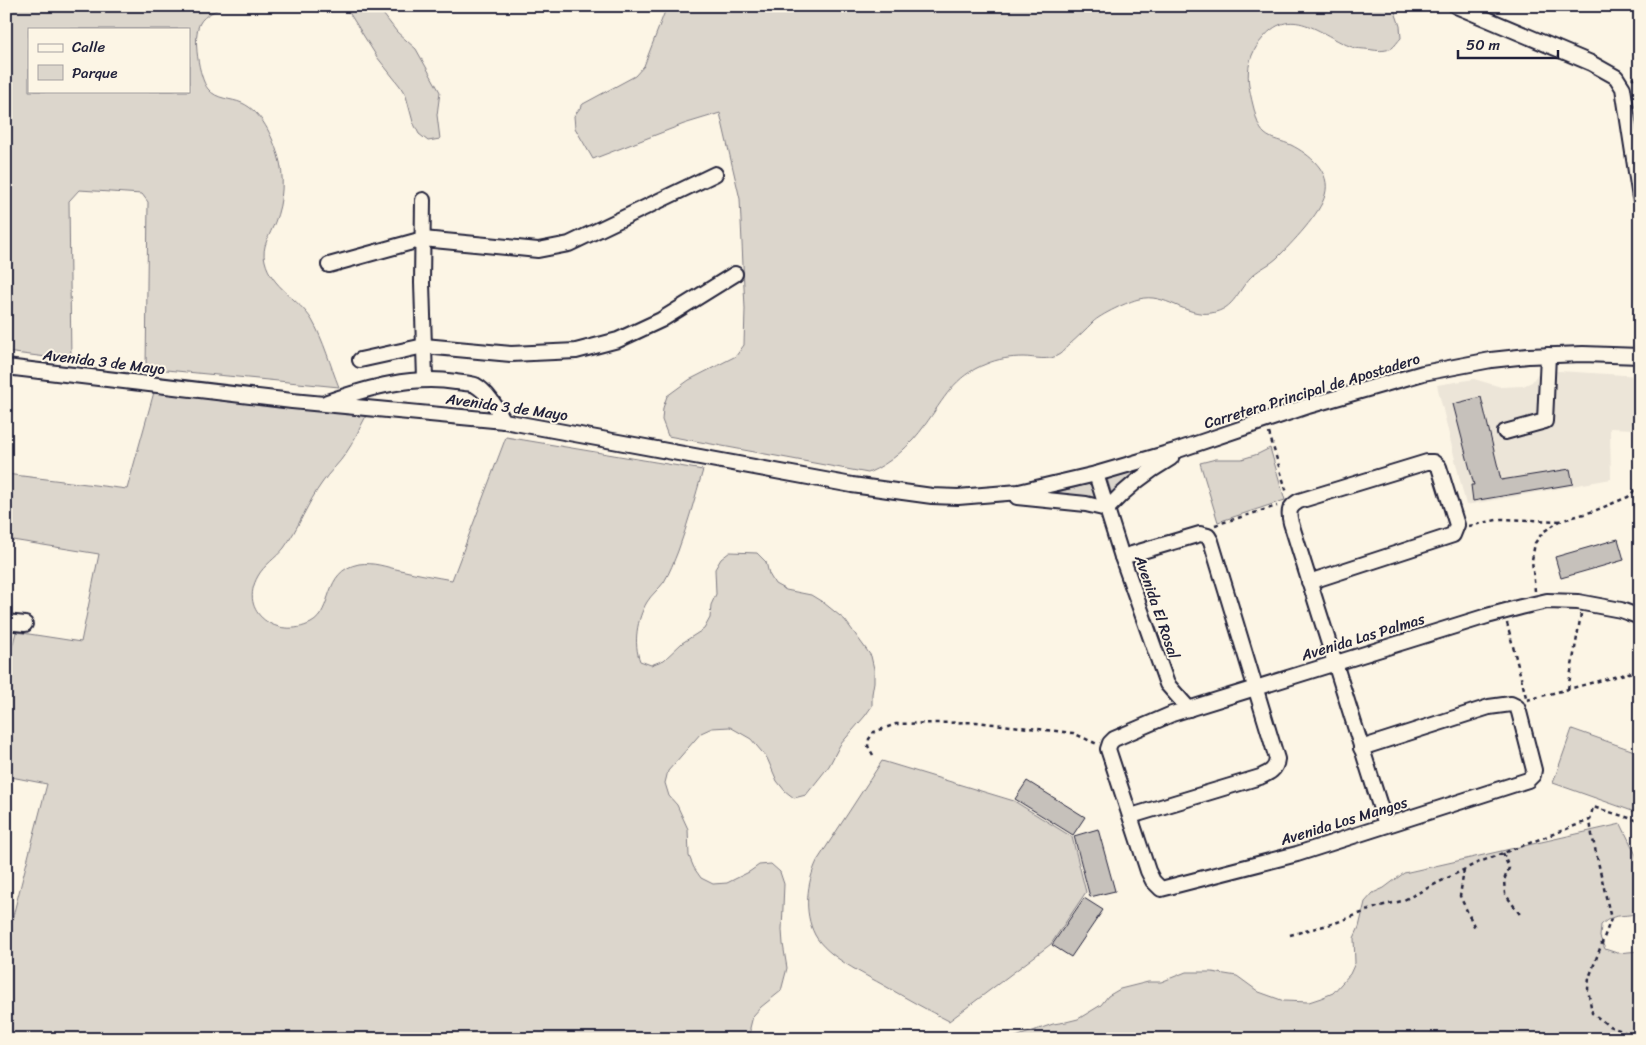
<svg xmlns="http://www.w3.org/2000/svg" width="1646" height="1045" viewBox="0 0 1646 1045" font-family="Sriracha,sans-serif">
<rect width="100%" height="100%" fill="#fcf5e5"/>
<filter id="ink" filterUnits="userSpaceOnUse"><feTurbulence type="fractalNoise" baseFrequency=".02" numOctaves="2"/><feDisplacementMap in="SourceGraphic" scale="10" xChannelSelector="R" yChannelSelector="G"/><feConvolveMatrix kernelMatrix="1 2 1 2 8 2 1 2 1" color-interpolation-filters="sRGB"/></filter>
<g filter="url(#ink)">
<path fill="#ece5d8" d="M 1543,370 L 1640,376 L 1640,393 L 1634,429 L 1610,428 L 1611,479 L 1466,505 L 1437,385 L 1474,379 L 1501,387 L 1523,386 L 1532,382 L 1539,372 Z"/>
<g fill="#dcd6cc" stroke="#7f7c84" fill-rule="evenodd">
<path d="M 6,6 L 225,6 C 217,10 204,15 200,23 C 192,36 199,78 208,89 C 217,100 231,98 242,103 C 262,112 272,136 278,155 C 285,176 283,202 275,222 C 270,235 261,247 265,261 C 271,287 299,299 312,320 C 324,341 330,365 339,387 L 146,368 L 148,202 L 142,194 L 79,190 L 69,201 L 71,360 L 6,352 ZM 29,29 L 189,29 L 189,91 L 29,91 Z"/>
<path d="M 345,6 L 377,6 L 397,32 L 416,49 L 440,92 L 437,115 L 440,139 L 428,141 L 419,134 L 413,122 L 406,96 L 400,86 L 377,57 Z"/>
<path d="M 667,6 L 1393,6 L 1400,26 L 1401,38 C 1398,41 1395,46 1392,48 C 1386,51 1380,51 1373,50 C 1368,49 1361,49 1355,48 C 1323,38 1293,2 1263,38 C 1243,61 1247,82 1254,109 C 1256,117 1258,128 1265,134 C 1272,140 1283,141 1291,145 C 1309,154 1332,172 1325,195 C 1321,213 1291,244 1277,258 C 1271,264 1261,268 1254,274 C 1237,289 1236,309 1211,313 C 1185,317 1165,292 1139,299 C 1129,301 1100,315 1093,322 C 1086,329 1078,337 1070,344 C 1066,347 1063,352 1060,354 C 1049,362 1035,357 1023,357 C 1011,357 997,359 986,364 C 954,376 944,399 925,425 C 910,446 891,463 868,473 L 668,436 L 662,420 L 663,408 L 667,396 L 689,380 L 736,356 L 744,345 L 745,309 L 740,199 L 720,113 L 684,124 L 593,159 L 575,128 L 574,116 L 583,104 L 635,76 L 644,66 Z"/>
<path d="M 154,392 L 366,416 C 359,429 354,442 346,453 C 339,464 329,472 322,483 C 308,502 298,529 284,548 C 276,558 264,565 258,576 C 237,613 278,640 311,623 C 334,611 322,571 359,564 C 374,562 386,567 400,570 C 418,574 435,577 452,580 L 506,437 L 703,470 C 695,497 688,524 678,551 C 674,561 670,572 664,582 C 659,589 651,595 647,602 C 637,619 633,643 640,661 L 651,665 L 664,660 L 682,643 L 704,629 L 710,618 L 711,605 L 716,594 L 715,569 L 721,559 L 730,552 L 757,553 L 766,562 L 769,574 L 775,584 L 786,590 L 811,595 L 824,603 L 845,620 L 871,656 L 874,669 L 874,682 L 872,694 L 872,706 L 865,716 L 840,745 L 829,766 L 806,795 L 794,798 L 785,791 L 777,781 L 767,758 L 751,739 L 730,727 L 712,728 L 701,733 L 668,771 L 665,783 L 669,796 L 677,805 L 688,829 L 689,856 L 694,868 L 701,878 L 713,884 L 727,883 L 749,872 L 759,865 L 771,864 L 780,872 L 784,884 L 782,930 L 783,944 L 787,968 L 781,991 L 761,1007 L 753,1016 L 750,1028 L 751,1039 L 6,1039 L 6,943 L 47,784 L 6,776 L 6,672 L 16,632 L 81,642 L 99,554 L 6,539 L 6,474 L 127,489 Z"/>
<path d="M 1270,448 L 1285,500 L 1218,522 L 1200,463 L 1216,459 L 1242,459 L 1258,454 Z"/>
<path d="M 1141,468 L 1118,487 L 1112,495 L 1107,478 Z"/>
<path d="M 1092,483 L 1097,499 L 1046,495 Z"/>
<path d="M 1572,729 L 1640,753 L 1640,798 L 1635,812 L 1553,783 Z"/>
<path d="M 882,761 L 1014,801 L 1072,837 L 1086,892 L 1051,944 L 949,1021 C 927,1010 906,998 885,986 C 864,974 827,957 815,935 C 803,912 807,882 817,861 Z"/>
<path d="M 1621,824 L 1637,857 L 1640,860 L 1640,912 C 1623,919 1616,911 1601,925 L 1600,937 L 1605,949 L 1617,953 L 1640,951 L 1640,1039 L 1010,1039 L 1053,1024 L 1066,1022 L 1078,1019 L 1101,1005 L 1108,996 L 1120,989 L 1148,982 L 1161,982 L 1186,972 L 1212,972 L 1237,976 L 1259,992 L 1284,1001 L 1309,1002 L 1321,998 L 1333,993 L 1350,974 L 1355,963 L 1354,938 L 1359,927 L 1365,902 L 1373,893 L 1384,888 L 1404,873 Z"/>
</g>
<g fill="#c6c1bb" stroke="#22223b">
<path d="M 1481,397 L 1501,480 L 1570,469 L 1573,484 L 1473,501 L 1471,485 L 1474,485 L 1453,404 Z"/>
<path d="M 1618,539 L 1624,560 L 1561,578 L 1555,557 Z"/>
<path d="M 1027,781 L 1085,817 L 1073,835 L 1015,799 Z"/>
<path d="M 1098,829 L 1115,891 L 1090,897 L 1074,836 Z"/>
<path d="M 1084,898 L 1103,910 L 1071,957 L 1052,945 Z"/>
</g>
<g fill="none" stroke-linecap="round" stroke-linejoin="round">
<g stroke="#22223b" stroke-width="18">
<g id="minor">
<path d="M 1456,6 L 1591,63 L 1616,77 L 1623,88 L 1640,198"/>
<path d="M 423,200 L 422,283 L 425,379"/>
<path d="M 329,265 L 423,239 L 538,250 L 569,244 L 715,174"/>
<path d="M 360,360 L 424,346 L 511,354 L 576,351 L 618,340 L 661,320 L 735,274"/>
<path d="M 6,367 L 292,401 L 504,421 L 852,485 L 932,496 L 958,497 L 1019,492 L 1096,474 L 1175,451 L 1308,406 L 1423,373 L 1491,360 L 1528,356 L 1583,354 L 1640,356"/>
<path d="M 327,402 C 368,388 411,375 456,382 C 461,383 470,383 475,385 C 488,392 497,409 504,421"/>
<path d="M 1505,432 L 1545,421 L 1548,355"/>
<path d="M 1096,474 L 1122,557 L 1167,684 L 1189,709"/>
<path d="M 1017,497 L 1086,504 L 1107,509 C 1126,488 1147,472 1171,458"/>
<path d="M 1122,557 L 1200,534 L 1208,536 L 1211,541 L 1277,759 C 1276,770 1269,773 1260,777 L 1131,816"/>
<path d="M 1309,582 L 1453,535 L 1457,525 L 1439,467 L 1433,462 L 1427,462 L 1299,501 C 1289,507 1288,511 1291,523 L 1386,825"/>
<path d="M 6,622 L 25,624"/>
<path d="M 1361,748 L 1489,707 L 1511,704 L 1517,707 L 1519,712 L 1534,770 L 1533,775 L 1528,780 L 1297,854 L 1161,889 L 1153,881 L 1148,871 L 1108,749 L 1110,743 L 1114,739 L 1172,714 L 1487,616 L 1521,607 L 1547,601 L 1578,602 L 1621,610 L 1640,617"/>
</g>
</g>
<g stroke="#22223b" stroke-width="2.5" stroke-dasharray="4 4" stroke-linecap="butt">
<path d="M 1632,79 L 1640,71"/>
<path d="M 1269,433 L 1287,493"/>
<path d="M 1215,525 L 1277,506"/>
<path d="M 1469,526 L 1501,519 L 1560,521"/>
<path d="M 1535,591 L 1532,560 L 1535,543 L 1543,532 L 1560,521 L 1594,511 L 1628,497 L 1640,485"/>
<path d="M 1507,623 L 1526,697"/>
<path d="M 1568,689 L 1581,614"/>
<path d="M 1527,700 L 1640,670"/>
<path d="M 873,755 L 868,746 L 869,739 L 874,732 L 896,724 L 976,722 L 1073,733 L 1097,744"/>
<path d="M 1640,812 L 1636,820 L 1593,807 L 1590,820 L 1592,835 L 1611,919 L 1589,978 L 1588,989 L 1592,1013 L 1609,1026 L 1640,1038"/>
<path d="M 1503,853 L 1509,868 L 1504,880 L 1505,894 L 1522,917"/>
<path d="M 1464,870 L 1460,896 L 1475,928"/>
<path d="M 1290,935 L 1335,923 L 1380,906 L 1402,901 L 1477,863 L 1590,820"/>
</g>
<use href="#minor" stroke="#fcf5e5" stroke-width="14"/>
</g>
</g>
<g text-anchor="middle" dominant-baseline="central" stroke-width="4" stroke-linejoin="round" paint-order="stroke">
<g font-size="15" fill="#22223b" stroke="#fcf5e5">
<text transform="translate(104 362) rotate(7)">Avenida 3 de Mayo</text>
<text transform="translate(1312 391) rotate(-17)">Carretera Principal de Apostadero</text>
<text transform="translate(507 407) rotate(8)">Avenida 3 de Mayo</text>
<text transform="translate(1157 607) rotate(71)">Avenida El Rosal</text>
<text transform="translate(1363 637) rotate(-17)">Avenida Las Palmas</text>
<text transform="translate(1344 821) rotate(-17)">Avenida Los Mangos</text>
</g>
</g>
<rect width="1646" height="1045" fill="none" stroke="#fcf5e5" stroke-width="25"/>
<rect x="12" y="12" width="1621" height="1020" fill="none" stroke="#22223b" stroke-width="2" filter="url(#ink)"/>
<rect x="28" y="28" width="162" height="65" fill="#fcf5e5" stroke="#a5a1a1"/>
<rect x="38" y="44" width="25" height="8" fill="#fcf5e5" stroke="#a5a1a1"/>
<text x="72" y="52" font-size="15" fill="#22223b">Calle</text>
<rect x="38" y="65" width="25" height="15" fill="#dcd6cc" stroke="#a5a1a1"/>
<text x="72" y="78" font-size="15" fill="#22223b">Parque</text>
<path d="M1458 50v8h100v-8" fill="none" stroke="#22223b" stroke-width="2.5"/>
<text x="1466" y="50" font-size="15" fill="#22223b" stroke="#fcf5e5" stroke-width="4" paint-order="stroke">50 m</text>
</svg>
